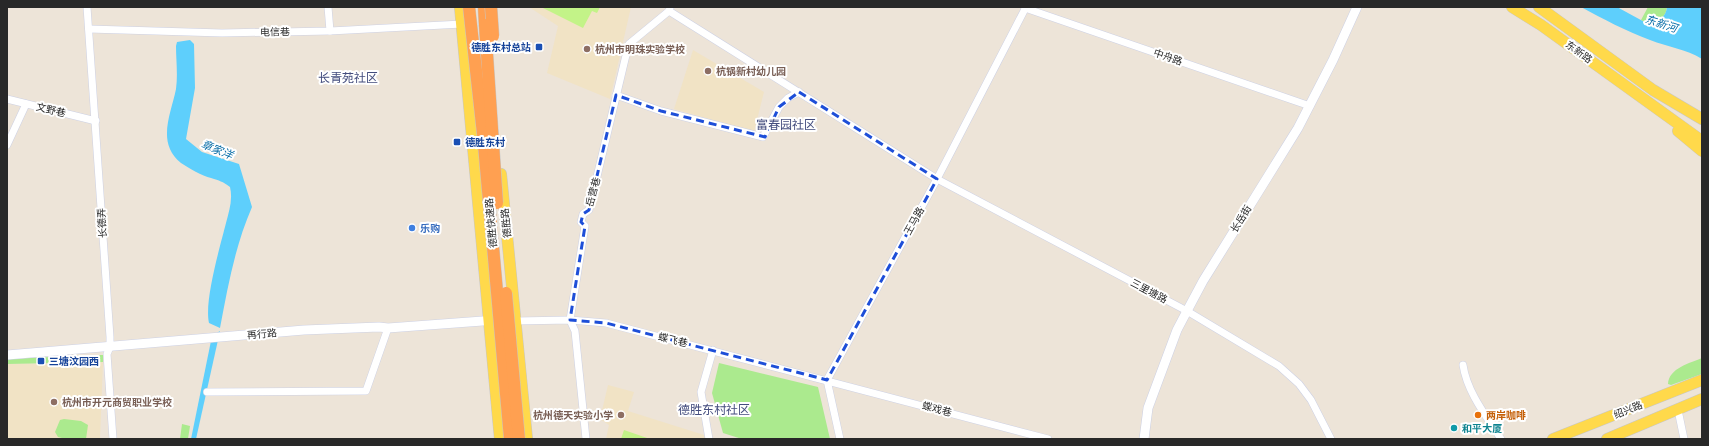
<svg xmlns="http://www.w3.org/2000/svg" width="1709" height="446" viewBox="0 0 1709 446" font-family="'Work Sans','Noto Sans SC',sans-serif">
<rect width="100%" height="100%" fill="#ede4d8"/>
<g fill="#f1e3c5">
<path d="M 529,7 L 631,7 L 610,99 L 547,73 L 558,26 Z"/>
<path d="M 693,50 L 764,92 L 754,132 L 674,109 Z"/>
<path d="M 103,362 L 100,439 L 7,439 L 7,364 Z"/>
<path d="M 608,385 L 634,392 L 628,411 L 704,435 L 705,439 L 606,439 L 609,425 L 600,419 Z"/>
</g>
<g fill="#abea8e">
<path d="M 1648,7 L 1667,7 C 1666,17 1659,21 1650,25 L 1641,20 Z"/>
<path d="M 97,355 L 103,355 L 103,362 L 7,364 L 7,359 Z"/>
<path d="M 1702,358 L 1702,374 L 1671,385 L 1668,384 C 1669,368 1690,363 1702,358 Z"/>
<path d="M 719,363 L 818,387 L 830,439 L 742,439 L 723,433 L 712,393 Z"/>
<path d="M 64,419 L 81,421 L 88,425 L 86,439 L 66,439 L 58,437 L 55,432 L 60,420 Z"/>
<path d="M 182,424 L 190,426 L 188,439 L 180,439 Z"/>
</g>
<g fill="#c3f388">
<path d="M 541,7 L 600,7 L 597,13 L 592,11 L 583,28 Z"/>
<path d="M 624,430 L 650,439 L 621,439 Z"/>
</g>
<g fill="#5ecffc">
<path d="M 1581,7 L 1617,7 L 1650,25 C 1659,21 1666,17 1667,7 L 1702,7 L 1702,59 C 1686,49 1668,47 1650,40 C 1626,31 1603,19 1581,7 Z"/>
<path d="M 190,40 L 194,44 L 195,88 L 186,139 L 202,152 L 239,164 L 252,207 C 235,246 228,286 220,328 L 209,323 C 204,301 220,247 226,223 C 229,211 233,200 230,187 C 222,181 220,181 211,178 C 202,176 189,168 181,163 C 156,143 171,114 176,89 C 178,75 176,59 176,46 L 177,42 Z"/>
<path d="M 220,331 L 196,439 L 191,439 L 212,336 Z"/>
</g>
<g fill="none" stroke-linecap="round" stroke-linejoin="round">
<g stroke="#cdd1e4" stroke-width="8">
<g id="street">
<path d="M 87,7 L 110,337 L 110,347 L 107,354 L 113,439"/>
<path d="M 328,7 L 330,31"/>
<path d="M 1025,8 L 1310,106"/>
<path d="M 669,11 L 937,179 L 1187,311 L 1279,366 L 1299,384 L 1311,400 L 1331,439"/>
<path d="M 89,29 L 222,33 L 330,31 L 462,24"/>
<path d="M 616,95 L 661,111 L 763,137 L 779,107 L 788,98 L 799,92"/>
<path d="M 7,99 L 96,121"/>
<path d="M 7,145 L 26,104"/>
<path d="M 516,321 L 570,320 L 606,323 L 1048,439"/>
<path d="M 1463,365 C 1467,392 1486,416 1501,439"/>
<path d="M 207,392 L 366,391 L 388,328"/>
<path d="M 1678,410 L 1684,439"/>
<path d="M 586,439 L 575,331 L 570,320 L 585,226 L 581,222 L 583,214 L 589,210 L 627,51 L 629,44 L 669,11 L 670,8"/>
<path d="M 709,439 L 701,392 L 713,350"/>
<path d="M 840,439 L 827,380 L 937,179 L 1026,7"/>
</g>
</g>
<g stroke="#cdd1e4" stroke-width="10">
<g id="secondary">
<path d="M 7,355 L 304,330 L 379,327 L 388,328 L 496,320"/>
<path d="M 1144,439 L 1148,408 L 1177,330 L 1187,311 L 1203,281 L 1298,128 L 1333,60 L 1357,7"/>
</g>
</g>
<g stroke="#c7c7c7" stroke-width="12">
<g id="primary">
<path d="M 460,7 L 500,439"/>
<path d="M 1512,7 L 1541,25 L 1702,141"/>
<path d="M 1539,7 L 1653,90 L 1702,119"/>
<path d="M 1678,131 L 1702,151"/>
<path d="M 501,174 L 527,439"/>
<path d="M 1553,439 L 1702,380"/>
<path d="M 1607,439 L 1702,399"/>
</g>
</g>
<g stroke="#c7c7c7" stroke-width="13">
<path id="highway" d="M 484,7 L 485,25"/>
</g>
<use href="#street" stroke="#fff" stroke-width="7"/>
<use href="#secondary" stroke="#fff" stroke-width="9"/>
<use href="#primary" stroke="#ffd94b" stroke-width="11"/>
<use href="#highway" stroke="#ffa051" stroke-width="12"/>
<g stroke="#c7c7c7" stroke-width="13" stroke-linecap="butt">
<g id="highway-bridge">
<path d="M 469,7 L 483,134 L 510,439"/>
<path d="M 491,7 L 493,36"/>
<path d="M 485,25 L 497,203"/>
<path d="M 506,293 L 519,439"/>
</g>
</g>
<use href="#highway-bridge" stroke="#ffa051" stroke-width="12"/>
</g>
<path fill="none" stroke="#1d4ed8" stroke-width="3" stroke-dasharray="8 5" stroke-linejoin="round" d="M 799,92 L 937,179 L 827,380 L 606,323 L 570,320 L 585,226 L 581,222 L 583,214 L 589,210 L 616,95 L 661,111 L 765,137 L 779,107 Z"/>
<g fill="#1a4fb4" stroke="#fff" stroke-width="1.5">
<rect x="535" y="43" width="8" height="8" rx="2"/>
<rect x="453" y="138" width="8" height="8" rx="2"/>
<rect x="37" y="357" width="8" height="8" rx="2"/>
</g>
<g fill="#8d6e63" stroke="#fff" stroke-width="1.5">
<circle cx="587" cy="49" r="4"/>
<circle cx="708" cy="71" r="4"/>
<circle cx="54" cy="402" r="4"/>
<circle cx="621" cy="415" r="4"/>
</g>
<circle fill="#3f7fe0" stroke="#fff" stroke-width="1.5" cx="412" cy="228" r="4"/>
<circle fill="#e8710a" stroke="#fff" stroke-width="1.5" cx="1478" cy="415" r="4"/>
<circle fill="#0f9aa8" stroke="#fff" stroke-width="1.5" cx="1454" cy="428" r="4"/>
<g text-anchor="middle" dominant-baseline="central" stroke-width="4" stroke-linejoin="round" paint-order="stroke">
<g font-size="10" fill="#282828" stroke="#fff">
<text transform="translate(275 32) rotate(-1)">电信巷</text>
<text transform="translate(1579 52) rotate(36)">东新路</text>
<text transform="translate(1168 57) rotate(19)">中舟路</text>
<text transform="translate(51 110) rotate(14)">文野巷</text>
<text transform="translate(593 192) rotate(-75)">岳营巷</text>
<text transform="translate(1241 219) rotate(-58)">长岳街</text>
<text transform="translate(914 221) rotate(-61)">王马路</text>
<text transform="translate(102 223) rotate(-94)">长德弄</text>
<text transform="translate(491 223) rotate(-95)">德胜快速路</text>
<text transform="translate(506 223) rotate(-96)">德胜路</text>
<text transform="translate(1149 291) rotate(28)">三里塘路</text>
<text transform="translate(262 334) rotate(-5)">再行路</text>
<text transform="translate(673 340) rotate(14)">蝶飞巷</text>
<text transform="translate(937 409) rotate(15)">蝶戏巷</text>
<text transform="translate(1628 410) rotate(-22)">绍兴路</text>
</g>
<g font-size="10" font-weight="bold" fill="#164399" stroke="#fff" text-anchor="start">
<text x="531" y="47" text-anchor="end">德胜东村总站</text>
<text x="465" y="142">德胜东村</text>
<text x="49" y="361">三塘汶园西</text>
</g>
<g font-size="10" font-weight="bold" fill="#785e54" stroke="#fff" text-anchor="start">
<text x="595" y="49">杭州市明珠实验学校</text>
<text x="716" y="71">杭锅新村幼儿园</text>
<text x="62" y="402">杭州市开元商贸职业学校</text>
<text x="613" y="415" text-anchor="end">杭州德天实验小学</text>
</g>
<g font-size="10" font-weight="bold" fill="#366cbe" stroke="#fff" text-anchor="start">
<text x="420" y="228">乐购</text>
</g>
<g font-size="10" font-weight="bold" fill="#c56008" stroke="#fff" text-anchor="start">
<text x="1486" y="415">两岸咖啡</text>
</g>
<g font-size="10" font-weight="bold" fill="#0d838f" stroke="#fff" text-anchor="start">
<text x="1462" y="428">和平大厦</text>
</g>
<g font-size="11" font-style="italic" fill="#0069a5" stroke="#fff">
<text transform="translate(1661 24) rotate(18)">东新河</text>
<text transform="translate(217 150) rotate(22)">章家洋</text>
</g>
<g font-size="12" fill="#444d7e" stroke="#fff">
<text x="348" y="78">长青苑社区</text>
<text x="786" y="125">富春园社区</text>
<text x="714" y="410">德胜东村社区</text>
</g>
</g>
<rect width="1709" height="446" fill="none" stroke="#282828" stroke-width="16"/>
</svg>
